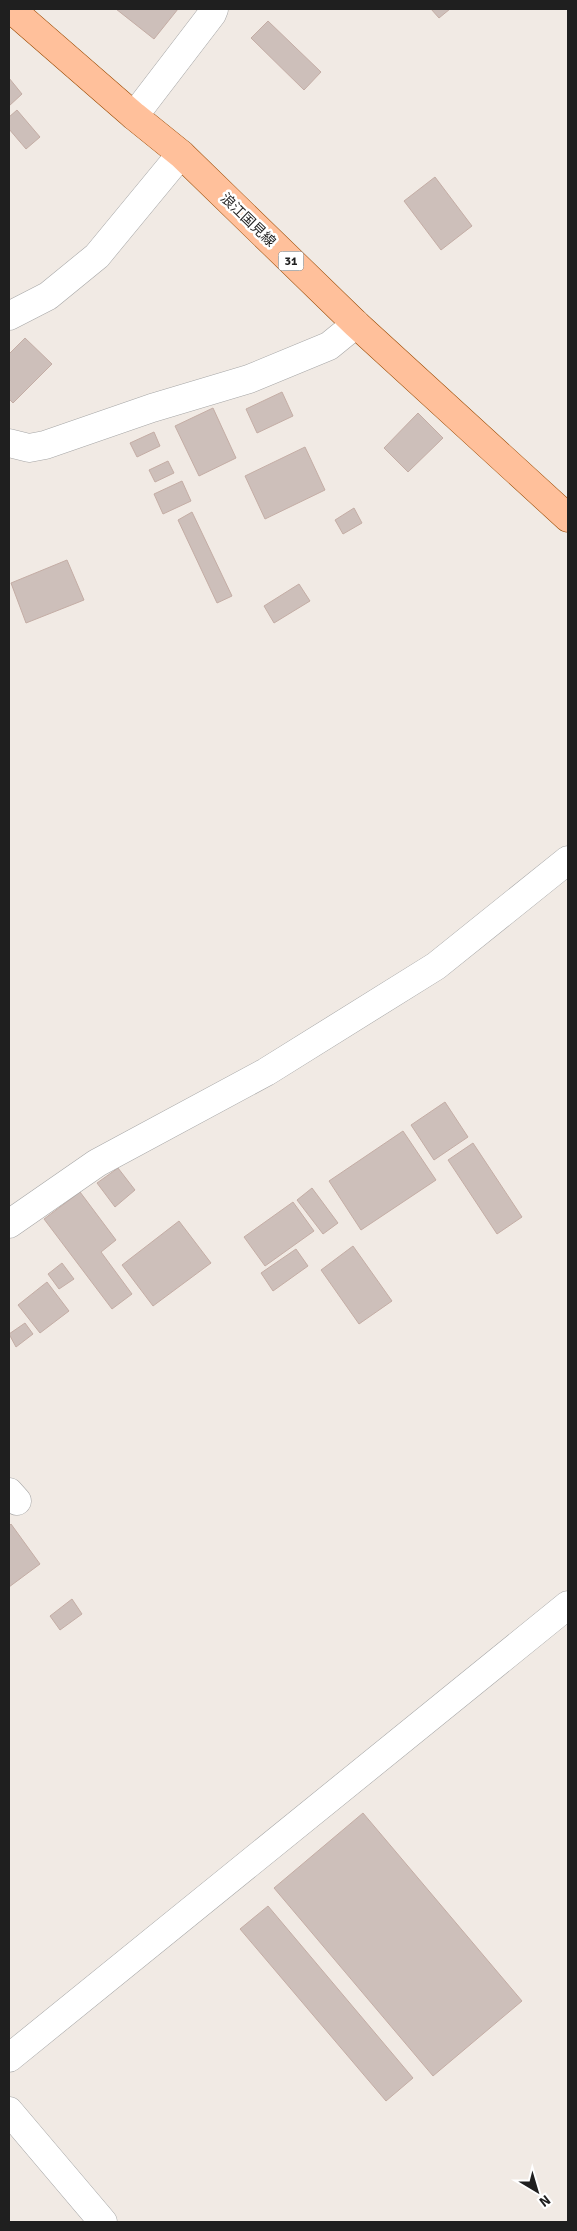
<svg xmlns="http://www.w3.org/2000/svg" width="577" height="2231" viewBox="0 0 577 2231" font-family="Signika,'Noto Sans JP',sans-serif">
<rect width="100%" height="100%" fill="#f1eae4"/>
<g fill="#cdbfba" stroke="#c4ada5">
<path d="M 116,9 L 178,9 L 154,39 Z"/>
<path d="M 431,9 L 450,9 L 439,18 Z"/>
<path d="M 268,21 L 321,72 L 304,90 L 251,38 Z"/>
<path d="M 9,78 L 22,94 L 9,106 Z"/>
<path d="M 17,110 L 40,137 L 26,149 L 9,129 L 9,117 Z"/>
<path d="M 435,177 L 472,226 L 441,250 L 404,201 Z"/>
<path d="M 25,338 L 52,364 L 13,403 L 9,399 L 9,354 Z"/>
<path d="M 282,392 L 293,416 L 257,433 L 246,409 Z"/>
<path d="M 213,408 L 236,458 L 199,476 L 175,426 Z"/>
<path d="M 418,413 L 443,438 L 408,472 L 384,448 Z"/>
<path d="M 154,432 L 160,446 L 137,457 L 130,443 Z"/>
<path d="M 305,447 L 325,490 L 265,519 L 245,476 Z"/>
<path d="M 168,461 L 174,473 L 155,482 L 149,470 Z"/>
<path d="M 182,481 L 191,501 L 163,514 L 154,494 Z"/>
<path d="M 354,508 L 362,523 L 343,534 L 335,520 Z"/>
<path d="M 192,512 L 232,596 L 217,603 L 178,520 Z"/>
<path d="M 67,560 L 84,600 L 26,623 L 11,583 Z"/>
<path d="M 299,584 L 310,601 L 274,623 L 264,606 Z"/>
<path d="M 445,1102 L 468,1137 L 434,1160 L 411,1125 Z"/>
<path d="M 403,1131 L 436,1180 L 361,1230 L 329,1181 Z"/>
<path d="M 473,1143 L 522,1217 L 497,1234 L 448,1160 Z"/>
<path d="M 118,1168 L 135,1190 L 115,1207 L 97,1183 Z"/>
<path d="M 312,1188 L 338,1223 L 323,1234 L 297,1200 Z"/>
<path d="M 80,1192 L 116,1240 L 101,1252 L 132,1294 L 112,1309 L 44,1219 Z"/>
<path d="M 293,1202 L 314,1231 L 265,1266 L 244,1237 Z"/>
<path d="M 179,1221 L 211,1263 L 153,1306 L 122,1265 Z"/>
<path d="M 353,1246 L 392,1301 L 359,1324 L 321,1270 Z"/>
<path d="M 296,1249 L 308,1266 L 273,1291 L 261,1273 Z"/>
<path d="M 62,1263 L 74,1279 L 59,1289 L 48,1274 Z"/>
<path d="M 47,1282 L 69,1311 L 40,1333 L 18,1305 Z"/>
<path d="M 25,1323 L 33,1334 L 16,1347 L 9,1334 Z"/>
<path d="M 11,1524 L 40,1564 L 9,1587 L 9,1526 Z"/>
<path d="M 72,1599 L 82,1614 L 60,1630 L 50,1616 Z"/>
<path d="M 363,1813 L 522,2001 L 433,2076 L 274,1888 Z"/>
<path d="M 268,1906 L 413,2078 L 386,2101 L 240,1929 Z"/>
</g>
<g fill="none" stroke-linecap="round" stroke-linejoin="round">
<g stroke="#a6a6a6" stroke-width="29">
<g id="street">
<path d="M 134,116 L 212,14 L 214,9"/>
<path d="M 9,316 L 48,296 L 97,256 L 181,154"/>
<path d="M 9,443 L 29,448 L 45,445 L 152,408 L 249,379 L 329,346 L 356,324"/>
<path d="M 9,1224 L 97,1163 L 266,1072 L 436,966 L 568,860"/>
<path d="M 9,1492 L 17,1501"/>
<path d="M 9,2058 L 568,1605"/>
<path d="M 9,2111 L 103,2222"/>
</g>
</g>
<g stroke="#9a4900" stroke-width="29">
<path id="primary" d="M 11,9 L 134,116 L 181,154 L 356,324 L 568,518"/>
</g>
<use href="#street" stroke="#fff" stroke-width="28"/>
<use href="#primary" stroke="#ffc09b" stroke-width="28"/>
</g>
<g text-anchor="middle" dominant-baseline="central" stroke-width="5" stroke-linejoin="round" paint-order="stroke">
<rect fill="#fff" stroke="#626262" stroke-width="1" x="278.5" y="251.5" width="25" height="19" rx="4"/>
<g font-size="12" font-weight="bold" fill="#1f1f1f">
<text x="291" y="261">31</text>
</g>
<g font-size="14" fill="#1f1f1f" stroke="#fff">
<text transform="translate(248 220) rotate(44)">浪江国見線</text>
</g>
</g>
<rect width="577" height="2231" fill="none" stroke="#1f1f1f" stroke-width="20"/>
<g transform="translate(537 2191) rotate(142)" stroke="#ffffff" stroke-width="4" paint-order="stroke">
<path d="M0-4L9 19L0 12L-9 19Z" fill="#1f1f1f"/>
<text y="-8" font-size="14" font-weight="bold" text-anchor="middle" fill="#1f1f1f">N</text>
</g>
</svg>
